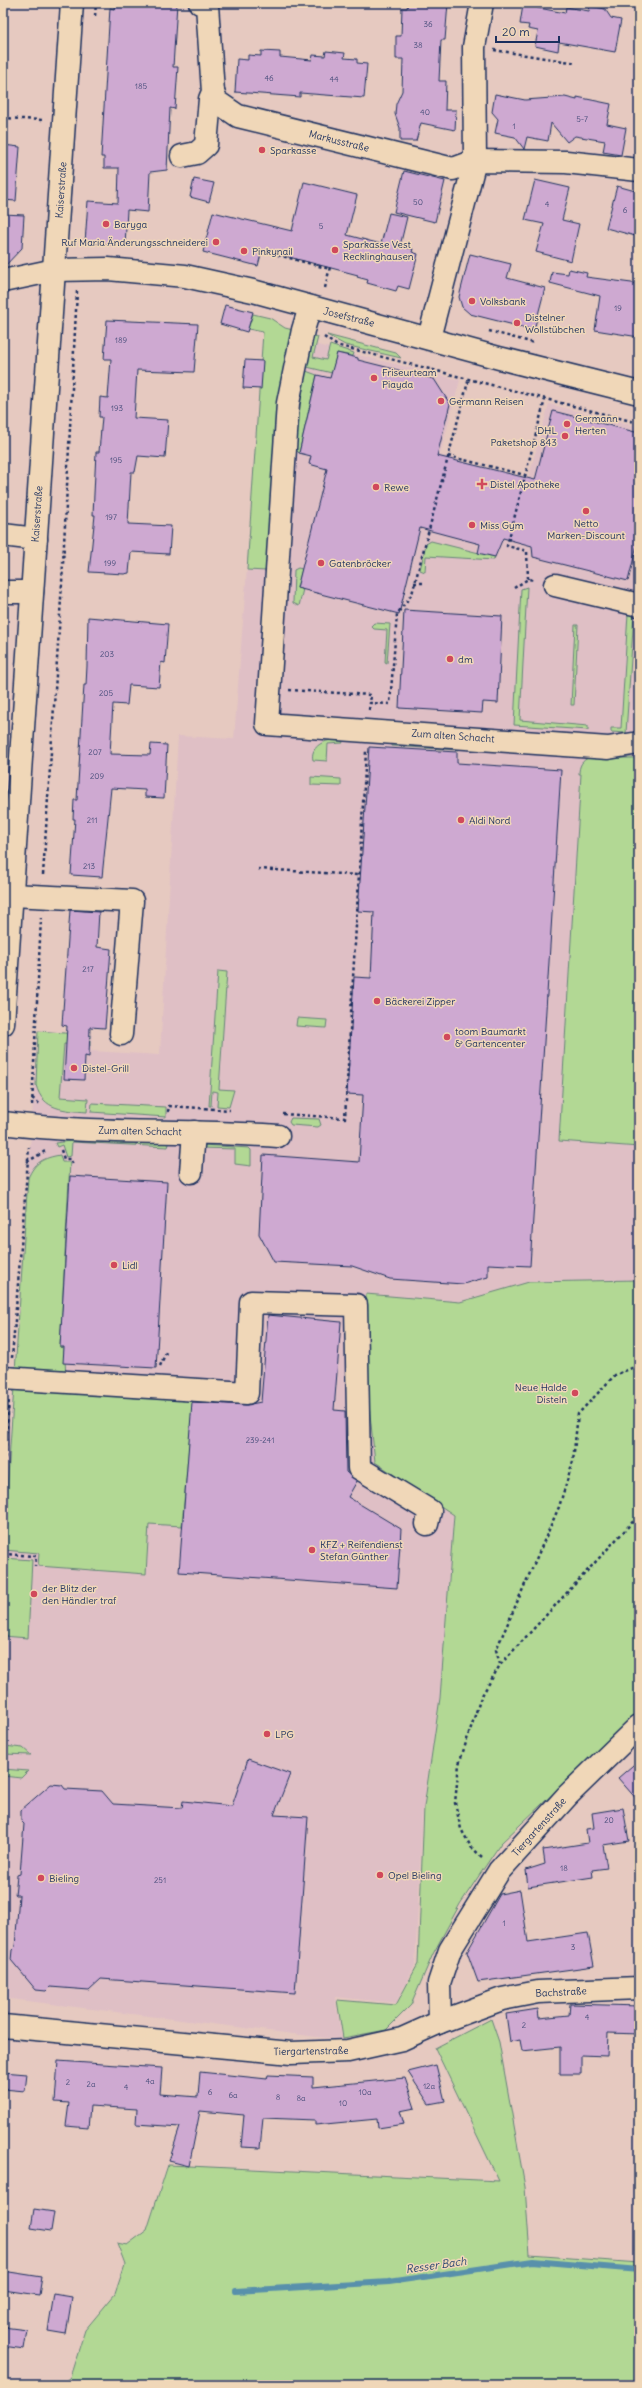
<svg xmlns="http://www.w3.org/2000/svg" width="642" height="2388" viewBox="0 0 642 2388" font-family="Delius,sans-serif">
<rect width="100%" height="100%" fill="#e6c9c0"/>
<filter id="ink" filterUnits="userSpaceOnUse"><feTurbulence type="fractalNoise" baseFrequency=".025" numOctaves="2"/><feDisplacementMap in="SourceGraphic" scale="8" xChannelSelector="R" yChannelSelector="G"/><feConvolveMatrix kernelMatrix="1 2 1 2 8 2 1 2 1" color-interpolation-filters="sRGB"/></filter>
<g filter="url(#ink)">
<path fill="#dfbfc5" d="M 265,332 L 460,380 L 440,455 L 528,479 L 549,404 L 639,427 L 639,758 L 589,758 L 581,774 L 559,1141 L 639,1147 L 639,1280 L 529,1282 L 460,1302 L 367,1294 L 375,1462 L 454,1515 L 440,1698 L 423,1808 L 415,1965 L 396,2003 L 335,1997 L 342,2040 L 3,1998 L 3,1537 L 38,1031 L 92,1035 L 91,1051 L 160,1055 L 178,736 L 234,739 Z"/>
<g fill="#b2d894" stroke="#668479">
<path d="M 253,314 L 270,318 L 285,328 L 293,330 L 276,410 L 266,571 L 247,570 L 263,332 L 248,329 Z"/>
<path d="M 327,335 L 396,353 L 401,358 L 345,345 Z"/>
<path d="M 313,336 L 318,337 L 313,357 L 326,360 L 330,345 L 354,353 L 353,356 L 337,353 L 332,373 L 307,367 Z"/>
<path d="M 306,371 L 317,375 L 299,453 L 296,450 L 299,412 Z"/>
<path d="M 431,541 L 495,557 L 494,560 L 426,556 L 425,572 L 420,570 L 426,544 Z"/>
<path d="M 298,568 L 302,569 L 297,588 L 303,589 L 299,606 L 293,603 L 294,570 Z"/>
<path d="M 527,587 L 520,720 L 588,726 L 588,730 L 514,725 L 521,589 Z"/>
<path d="M 628,613 L 634,614 L 626,733 L 611,732 L 611,728 L 621,728 Z"/>
<path d="M 374,623 L 390,624 L 387,663 L 385,662 L 387,630 L 374,629 L 371,626 Z"/>
<path d="M 575,625 L 578,625 L 574,705 L 571,705 Z"/>
<path d="M 332,740 L 342,741 L 343,743 L 328,744 L 327,761 L 313,760 C 310,748 322,741 332,740 Z"/>
<path d="M 392,744 L 458,748 L 458,750 L 392,746 Z"/>
<path d="M 589,758 L 639,758 L 639,1147 L 559,1141 L 581,774 L 579,774 C 579,766 582,760 589,758 Z"/>
<path d="M 311,777 L 341,779 L 341,786 L 311,785 Z"/>
<path d="M 218,971 L 227,972 L 219,1089 L 234,1090 L 229,1107 L 217,1106 L 218,1092 L 212,1091 L 211,1106 L 209,1106 Z"/>
<path d="M 297,1018 L 327,1020 L 326,1028 L 296,1026 Z"/>
<path d="M 38,1031 L 90,1035 L 90,1046 L 64,1044 L 60,1097 L 88,1099 L 87,1112 C 65,1110 43,1111 36,1085 Z"/>
<path d="M 92,1103 L 166,1107 L 166,1117 L 91,1112 Z"/>
<path d="M 291,1118 L 319,1119 L 321,1125 L 318,1127 L 291,1125 L 289,1122 Z"/>
<path d="M 84,1139 L 168,1143 L 169,1144 L 168,1147 L 72,1142 L 71,1156 L 66,1157 L 62,1145 L 57,1147 L 55,1143 Z"/>
<path d="M 203,1145 L 249,1148 L 251,1150 L 251,1166 L 235,1164 L 235,1149 L 202,1148 Z"/>
<path d="M 60,1155 L 62,1162 L 70,1162 L 60,1347 L 64,1347 L 66,1375 L 15,1372 L 28,1178 C 35,1162 43,1158 60,1155 Z"/>
<path d="M 639,1280 L 639,1712 L 501,1843 L 460,1904 L 433,1954 L 411,2005 L 386,2030 L 343,2038 L 337,2000 L 396,2005 L 418,1964 L 424,1807 L 440,1698 L 454,1515 L 375,1462 L 364,1357 L 366,1294 L 460,1302 L 529,1282 Z"/>
<path d="M 14,1387 L 193,1399 L 182,1526 L 149,1524 L 146,1574 L 38,1566 L 39,1553 L 3,1550 Z"/>
<path d="M 3,1558 L 32,1560 L 28,1638 L 3,1636 Z"/>
<path d="M 3,1741 L 4,1746 L 23,1748 L 31,1755 L 3,1754 Z"/>
<path d="M 3,1769 L 28,1771 L 21,1778 L 3,1776 Z"/>
<path d="M 491,2019 L 499,2042 L 525,2187 L 530,2255 L 639,2263 L 639,2385 L 61,2385 L 70,2377 L 85,2330 L 115,2294 L 125,2264 L 117,2243 L 127,2245 L 147,2230 L 168,2165 L 499,2181 L 435,2048 Z"/>
</g>
<g fill="none" stroke-linecap="round" stroke-linejoin="round">
<path stroke="#5890ab" stroke-width="6" d="M 236,2291 L 389,2282 L 533,2261 L 639,2270"/>
</g>
<g fill="#cea9d1" stroke="#1b2f5e">
<path d="M 115,3 L 177,3 L 173,67 L 178,67 L 175,109 L 170,108 L 167,170 L 150,172 L 148,212 L 127,210 L 125,245 L 85,243 L 88,201 L 118,203 L 119,168 L 104,168 L 104,157 L 101,157 L 110,8 L 114,9 Z"/>
<path d="M 408,3 L 448,3 L 445,40 L 441,40 L 439,81 L 446,81 L 445,110 L 456,110 L 455,130 L 421,123 L 416,141 L 400,141 L 400,128 L 395,114 L 396,104 L 402,91 L 403,59 L 396,59 L 396,36 L 401,36 L 402,8 L 407,8 Z"/>
<path d="M 523,5 L 565,13 L 566,7 L 589,11 L 590,6 L 605,9 L 611,18 L 621,20 L 615,52 L 559,42 L 558,51 L 535,46 L 538,31 L 528,29 L 529,25 L 520,24 Z"/>
<path d="M 261,51 L 280,52 L 280,57 L 312,60 L 313,55 L 325,56 L 326,51 L 345,53 L 344,58 L 357,59 L 357,63 L 367,64 L 364,98 L 300,93 L 300,97 L 235,92 L 237,59 L 248,60 L 248,55 L 261,56 Z"/>
<path d="M 495,94 L 525,100 L 565,97 L 577,100 L 577,97 L 611,104 L 607,124 L 626,128 L 621,155 L 603,152 L 605,141 L 575,136 L 567,142 L 551,123 L 548,141 L 527,137 L 524,149 L 515,137 L 495,133 L 498,119 L 492,112 Z"/>
<path d="M 3,145 L 20,147 L 16,201 L 3,200 Z"/>
<path d="M 404,171 L 445,181 L 435,222 L 394,212 Z"/>
<path d="M 194,179 L 214,183 L 209,202 L 190,197 Z"/>
<path d="M 535,180 L 570,188 L 562,220 L 579,224 L 571,261 L 536,252 L 544,224 L 525,220 Z"/>
<path d="M 304,182 L 357,195 L 347,235 L 381,244 L 389,213 L 407,217 L 400,246 L 413,249 L 412,252 L 418,254 L 409,289 L 398,286 L 396,291 L 367,283 L 368,280 L 357,277 L 358,275 L 262,250 L 258,266 L 203,252 L 213,212 L 292,231 Z"/>
<path d="M 617,186 L 639,192 L 639,237 L 606,228 Z"/>
<path d="M 3,214 L 24,215 L 22,248 L 3,268 Z"/>
<path d="M 470,254 L 511,264 L 507,278 L 545,288 L 534,330 L 470,314 L 462,307 L 459,297 Z"/>
<path d="M 569,269 L 587,273 L 586,277 L 639,284 L 639,337 L 595,330 L 600,296 L 550,283 L 552,272 L 568,274 Z"/>
<path d="M 225,305 L 253,312 L 247,332 L 220,324 Z"/>
<path d="M 107,320 L 198,324 L 194,372 L 137,370 L 134,418 L 168,420 L 165,458 L 138,456 L 135,472 L 131,472 L 128,524 L 171,526 L 169,554 L 131,552 L 129,573 L 124,574 L 89,572 L 95,515 L 93,515 L 96,452 L 99,452 L 102,417 L 99,417 L 100,397 L 108,398 L 111,359 L 104,359 Z"/>
<path d="M 337,353 L 358,358 L 358,360 L 434,379 L 450,404 L 437,456 L 535,480 L 553,411 L 639,433 L 639,537 L 628,581 L 533,557 L 532,546 L 503,538 L 495,557 L 478,553 L 480,544 L 420,528 L 399,614 L 297,588 L 327,469 L 309,464 L 311,456 L 299,453 L 317,375 L 330,378 Z"/>
<path d="M 245,360 L 263,361 L 261,389 L 243,388 Z"/>
<path d="M 404,610 L 502,616 L 498,703 L 483,702 L 482,713 L 399,708 Z"/>
<path d="M 88,617 L 168,624 L 165,663 L 161,662 L 159,687 L 129,685 L 127,705 L 113,704 L 110,754 L 150,755 L 151,744 L 167,745 L 164,798 L 145,797 L 145,790 L 111,788 L 102,877 L 71,875 L 75,819 L 73,819 L 74,800 L 77,800 L 84,685 L 86,685 L 87,666 Z"/>
<path d="M 369,747 L 457,752 L 457,763 L 561,770 L 530,1266 L 488,1264 L 488,1277 L 463,1284 L 390,1279 L 352,1266 L 274,1262 L 259,1234 L 263,1155 L 359,1162 L 363,1095 L 347,1094 L 354,977 L 371,978 L 374,912 L 358,911 Z"/>
<path d="M 70,910 L 99,912 L 97,947 L 111,949 L 105,1028 L 90,1027 L 89,1057 L 85,1056 L 84,1080 L 64,1079 L 67,1026 L 62,1025 Z"/>
<path d="M 70,1176 L 167,1182 L 156,1368 L 63,1363 L 64,1347 L 60,1347 Z"/>
<path d="M 268,1315 L 341,1322 L 334,1410 L 345,1411 L 346,1472 L 357,1481 L 348,1497 L 401,1529 L 397,1588 L 179,1572 L 192,1402 L 246,1405 L 261,1402 Z"/>
<path d="M 248,1759 L 290,1774 L 274,1815 L 308,1817 L 295,1993 L 101,1979 L 89,1990 L 50,1987 L 46,1991 L 36,1990 L 11,1960 L 12,1950 L 15,1947 L 19,1895 L 15,1895 L 17,1875 L 20,1874 L 24,1824 L 21,1821 L 21,1810 L 51,1784 L 62,1785 L 65,1789 L 102,1791 L 113,1804 L 182,1808 L 183,1801 L 232,1806 Z"/>
<path d="M 639,1760 L 639,1802 L 618,1778 Z"/>
<path d="M 623,1808 L 629,1841 L 603,1845 L 607,1868 L 592,1870 L 593,1877 L 528,1887 L 526,1870 L 545,1864 L 543,1850 L 588,1843 L 586,1829 L 594,1828 L 592,1813 Z"/>
<path d="M 520,1890 L 528,1942 L 588,1933 L 594,1966 L 478,1982 L 467,1952 L 500,1894 Z"/>
<path d="M 570,2004 L 639,2006 L 639,2034 L 608,2033 L 607,2056 L 581,2055 L 581,2074 L 560,2074 L 560,2047 L 522,2051 L 520,2040 L 510,2042 L 506,2014 L 538,2009 L 539,2018 L 569,2015 Z"/>
<path d="M 58,2061 L 162,2068 L 160,2094 L 198,2097 L 200,2072 L 267,2079 L 268,2075 L 313,2077 L 313,2087 L 405,2078 L 415,2108 L 400,2111 L 404,2124 L 378,2128 L 377,2119 L 315,2125 L 315,2120 L 263,2118 L 260,2148 L 241,2147 L 244,2115 L 200,2111 L 189,2166 L 169,2161 L 180,2127 L 136,2124 L 137,2109 L 90,2106 L 88,2128 L 66,2126 L 69,2103 L 55,2102 Z"/>
<path d="M 436,2065 L 445,2101 L 429,2104 L 408,2072 Z"/>
<path d="M 3,2072 L 27,2074 L 25,2091 L 3,2089 Z"/>
<path d="M 34,2209 L 54,2212 L 51,2231 L 31,2228 Z"/>
<path d="M 3,2271 L 42,2277 L 39,2295 L 3,2290 Z"/>
<path d="M 54,2294 L 72,2297 L 66,2334 L 48,2331 Z"/>
<path d="M 3,2327 L 27,2330 L 24,2349 L 3,2346 Z"/>
</g>
<g fill="none" stroke-linecap="round" stroke-linejoin="round">
<g stroke="#1b2f5e" stroke-width="25">
<g id="minor">
<path d="M 213,92 L 216,101 L 238,116 L 453,169 L 475,161 L 566,162 L 639,170"/>
<path d="M 182,156 L 197,153 L 206,145 L 210,99 L 213,92 L 207,5 L 200,3"/>
<path d="M 3,281 L 55,270 L 108,269 L 185,276 L 253,291 L 499,358 L 639,393"/>
<path d="M 310,307 L 303,330 L 288,403 L 267,724 L 608,748 L 639,743"/>
<path d="M 429,338 L 475,161 L 474,47 L 482,3"/>
<path d="M 3,535 L 36,539"/>
<path d="M 555,585 L 639,605"/>
<path d="M 3,592 L 32,592"/>
<path d="M 12,895 L 132,901 L 121,1034"/>
<path d="M 3,1123 C 94,1135 186,1129 278,1136"/>
<path d="M 191,1172 L 194,1132"/>
<path d="M 3,1378 L 247,1393 L 251,1302 L 356,1305 L 359,1468 L 430,1511 L 427,1524"/>
<path d="M 440,2022 L 502,1999 L 538,1992 L 639,1988"/>
<path d="M 3,2026 L 291,2053 L 348,2051 L 402,2039 L 440,2022 L 439,1983 L 450,1950 L 499,1871 L 567,1796 L 639,1726"/>
</g>
</g>
<g stroke="#1b2f5e" stroke-width="25">
<path id="major" d="M 3,1024 L 72,3"/>
</g>
<g stroke="#1b2f5e" stroke-width="2.5" stroke-dasharray="3 3" stroke-linecap="butt">
<path d="M 95,16 L 96,3"/>
<path d="M 494,50 L 577,63"/>
<path d="M 3,118 L 42,120"/>
<path d="M 278,255 L 330,269"/>
<path d="M 325,288 L 330,267"/>
<path d="M 489,331 L 534,343"/>
<path d="M 324,337 L 336,345 L 639,423"/>
<path d="M 448,456 L 525,475"/>
<path d="M 528,579 L 527,551 L 507,546 L 545,399"/>
<path d="M 414,583 L 424,583"/>
<path d="M 514,588 L 528,579 L 535,580"/>
<path d="M 289,690 L 371,695 L 370,703"/>
<path d="M 369,710 L 370,703 L 390,704 L 397,614 L 412,594 L 469,378"/>
<path d="M 258,869 L 358,875"/>
<path d="M 43,875 L 62,583 L 77,291"/>
<path d="M 32,1098 L 41,1105"/>
<path d="M 32,1105 L 41,918"/>
<path d="M 168,1112 L 169,1106 L 230,1110"/>
<path d="M 283,1114 L 345,1118 L 366,751"/>
<path d="M 61,1150 L 64,1159 L 70,1159 L 74,1166"/>
<path d="M 27,1162 L 47,1150"/>
<path d="M 12,1358 L 29,1147"/>
<path d="M 160,1366 L 167,1350"/>
<path d="M 3,1482 L 9,1399"/>
<path d="M 3,1554 L 36,1556 L 35,1566"/>
<path d="M 500,1664 L 496,1650 L 559,1507 L 573,1461 L 578,1414 L 615,1375 L 639,1365"/>
<path d="M 482,1857 L 471,1847 L 461,1829 L 455,1803 L 459,1764 L 481,1697 L 500,1665 L 639,1515"/>
</g>
<use href="#minor" stroke="#f0d7b8" stroke-width="22"/>
<use href="#major" stroke="#f0d7b8" stroke-width="22"/>
</g>
</g>
<g fill="#d1495b" stroke="#f0d7b8" stroke-width="1.5">
<circle cx="262" cy="150" r="4"/>
<circle cx="106" cy="224" r="4"/>
<circle cx="216" cy="242" r="4"/>
<circle cx="335" cy="250" r="4"/>
<circle cx="244" cy="251" r="4"/>
<circle cx="472" cy="301" r="4"/>
<circle cx="517" cy="323" r="4"/>
<circle cx="374" cy="378" r="4"/>
<circle cx="441" cy="401" r="4"/>
<circle cx="567" cy="424" r="4"/>
<circle cx="565" cy="436" r="4"/>
<path d="M480 478h4v4h4v4h-4v4h-4v-4h-4v-4h4z"/>
<circle cx="376" cy="487" r="4"/>
<circle cx="586" cy="511" r="4"/>
<circle cx="472" cy="525" r="4"/>
<circle cx="321" cy="563" r="4"/>
<circle cx="450" cy="659" r="4"/>
<circle cx="461" cy="820" r="4"/>
<circle cx="377" cy="1001" r="4"/>
<circle cx="447" cy="1037" r="4"/>
<circle cx="74" cy="1068" r="4"/>
<circle cx="114" cy="1265" r="4"/>
<circle cx="575" cy="1393" r="4"/>
<circle cx="312" cy="1550" r="4"/>
<circle cx="34" cy="1594" r="4"/>
<circle cx="267" cy="1734" r="4"/>
<circle cx="380" cy="1875" r="4"/>
<circle cx="41" cy="1878" r="4"/>
</g>
<g text-anchor="middle" dominant-baseline="central" stroke-width="3" stroke-linejoin="round" paint-order="stroke">
<g font-size="8" fill="#484e7b">
<text x="428" y="24">36</text>
<text x="418" y="45">38</text>
<text x="269" y="78">46</text>
<text x="334" y="79">44</text>
<text x="141" y="86">185</text>
<text x="425" y="112">40</text>
<text x="582" y="119">5-7</text>
<text x="514" y="126">1</text>
<text x="418" y="202">50</text>
<text x="547" y="204">4</text>
<text x="625" y="210">6</text>
<text x="321" y="226">5</text>
<text x="618" y="308">19</text>
<text x="121" y="340">189</text>
<text x="117" y="408">193</text>
<text x="116" y="460">195</text>
<text x="111" y="517">197</text>
<text x="110" y="563">199</text>
<text x="107" y="654">203</text>
<text x="106" y="693">205</text>
<text x="95" y="752">207</text>
<text x="97" y="776">209</text>
<text x="92" y="820">211</text>
<text x="89" y="866">213</text>
<text x="88" y="969">217</text>
<text x="260" y="1440">239-241</text>
<text x="609" y="1820">20</text>
<text x="564" y="1868">18</text>
<text x="160" y="1880">251</text>
<text x="504" y="1923">1</text>
<text x="573" y="1947">3</text>
<text x="587" y="2017">4</text>
<text x="524" y="2025">2</text>
<text x="150" y="2081">4a</text>
<text x="68" y="2082">2</text>
<text x="91" y="2084">2a</text>
<text x="429" y="2086">12a</text>
<text x="126" y="2087">4</text>
<text x="210" y="2092">6</text>
<text x="365" y="2092">10a</text>
<text x="233" y="2095">6a</text>
<text x="278" y="2097">8</text>
<text x="301" y="2098">8a</text>
<text x="343" y="2103">10</text>
</g>
<g font-size="10" fill="#1b2f5e" stroke="#f0d7b8">
<text transform="translate(339 141) rotate(14)">Markusstraße</text>
<text transform="translate(61 190) rotate(-86)">Kaiserstraße</text>
<text transform="translate(349 317) rotate(14)">Josefstraße</text>
<text transform="translate(37 514) rotate(-86)">Kaiserstraße</text>
<text transform="translate(453 736) rotate(4)">Zum alten Schacht</text>
<text transform="translate(140 1131) rotate(1)">Zum alten Schacht</text>
<text transform="translate(539 1827) rotate(-48)">Tiergartenstraße</text>
<text transform="translate(561 1992) rotate(-3)">Bachstraße</text>
<text transform="translate(311 2051) rotate(-1)">Tiergartenstraße</text>
</g>
<g font-size="10" fill="#1b2f5e" stroke="#f0d7b8" text-anchor="start">
<text x="270" y="150">Sparkasse</text>
<text x="114" y="224">Baryga</text>
<text x="208" y="242" text-anchor="end">Ruf Maria Änderungsschneiderei</text>
<text x="343" y="244">Sparkasse Vest<tspan x="343" dy="12">Recklinghausen</tspan></text>
<text x="252" y="251">Pinkynail</text>
<text x="480" y="301">Volksbank</text>
<text x="525" y="317">Distelner<tspan x="525" dy="12">Wollstübchen</tspan></text>
<text x="382" y="372">Friseurteam<tspan x="382" dy="12">Piayda</tspan></text>
<text x="449" y="401">Germann Reisen</text>
<text x="575" y="418">Germann<tspan x="575" dy="12">Herten</tspan></text>
<text x="557" y="430" text-anchor="end">DHL<tspan x="557" dy="12">Paketshop 843</tspan></text>
<text x="490" y="484">Distel Apotheke</text>
<text x="384" y="487">Rewe</text>
<text x="586" y="523" text-anchor="middle">Netto<tspan x="586" dy="12">Marken-Discount</tspan></text>
<text x="480" y="525">Miss Gym</text>
<text x="329" y="563">Gatenbröcker</text>
<text x="458" y="659">dm</text>
<text x="469" y="820">Aldi Nord</text>
<text x="385" y="1001">Bäckerei Zipper</text>
<text x="455" y="1031">toom Baumarkt<tspan x="455" dy="12">&amp; Gartencenter</tspan></text>
<text x="82" y="1068">Distel-Grill</text>
<text x="122" y="1265">Lidl</text>
<text x="567" y="1387" text-anchor="end">Neue Halde<tspan x="567" dy="12">Disteln</tspan></text>
<text x="320" y="1544">KFZ + Reifendienst<tspan x="320" dy="12">Stefan Günther</tspan></text>
<text x="42" y="1588">der Blitz der<tspan x="42" dy="12">den Händler traf</tspan></text>
<text x="275" y="1734">LPG</text>
<text x="388" y="1875">Opel Bieling</text>
<text x="49" y="1878">Bieling</text>
</g>
<g font-size="11" font-style="italic" fill="#2a4771" stroke="#f0d7b8">
<text transform="translate(436 2265) rotate(-8)">Resser Bach</text>
</g>
</g>
<rect width="642" height="2388" fill="none" stroke="#f0d7b8" stroke-width="16"/>
<rect x="8" y="8" width="626" height="2372" fill="none" stroke="#1b2f5e" stroke-width="1.5" filter="url(#ink)"/>
<path d="M496 36v6h63v-6" fill="none" stroke="#1b2f5e" stroke-width="2"/>
<text x="502" y="36" font-size="12" fill="#1b2f5e" stroke="#f0d7b8" stroke-width="3" paint-order="stroke">20 m</text>
</svg>
